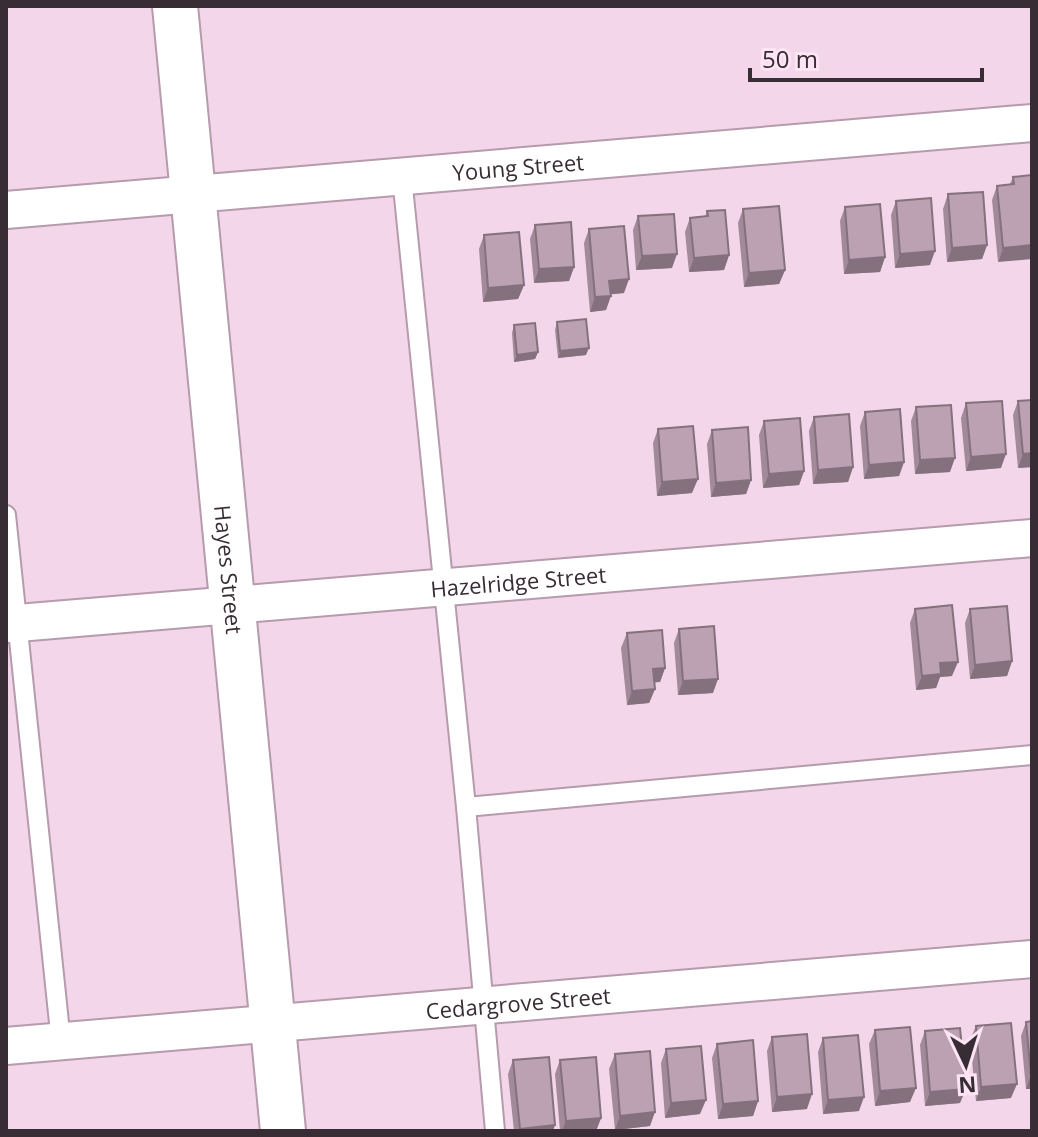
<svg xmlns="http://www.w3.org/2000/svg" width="1038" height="1137" viewBox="0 0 1038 1137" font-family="'Open Sans',sans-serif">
<rect width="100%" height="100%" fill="#f3d6e9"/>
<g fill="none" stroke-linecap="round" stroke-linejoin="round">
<g stroke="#b69bad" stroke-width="22">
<g id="service">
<path d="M 402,177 L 466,807 L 495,1131"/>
<path d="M 6,515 L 61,1042"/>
<path d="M 466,807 L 1032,755"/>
</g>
</g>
<g stroke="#b69bad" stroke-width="40">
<g id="minor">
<path id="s1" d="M 6,210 L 1032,123"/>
<path id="s2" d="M 6,624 L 1032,538"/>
<path id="s3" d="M 6,1046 L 1032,959"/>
</g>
</g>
<g stroke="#b69bad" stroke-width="48">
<g id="tertiary">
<path id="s4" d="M 175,6 L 283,1131"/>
</g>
</g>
<use href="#service" stroke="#fff" stroke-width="18"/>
<use href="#minor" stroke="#fff" stroke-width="36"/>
<use href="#tertiary" stroke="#fff" stroke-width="44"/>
</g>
<g fill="#a28a9a">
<path d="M 1031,175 L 998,262 L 992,200 L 997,186 L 1010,184 L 1013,177 Z"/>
<path d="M 948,194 L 987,245 L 982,259 L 947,262 L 943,209 Z"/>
<path d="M 896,201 L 930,265 L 895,268 L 891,215 Z"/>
<path d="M 845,207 L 885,257 L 880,272 L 844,274 L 840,221 Z"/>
<path d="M 743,209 L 785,270 L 779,284 L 744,287 L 738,223 Z"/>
<path d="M 707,211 L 729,255 L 724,270 L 689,272 L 685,232 L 690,218 L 705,217 Z"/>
<path d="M 638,216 L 672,268 L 636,270 L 633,230 Z"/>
<path d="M 535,225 L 574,267 L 569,281 L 534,283 L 530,239 Z"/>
<path d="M 589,229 L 624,293 L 610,294 L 606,310 L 590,312 L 584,243 Z"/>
<path d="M 484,235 L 524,285 L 518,299 L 483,302 L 479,249 Z"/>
<path d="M 557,322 L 586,355 L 558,358 L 555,330 Z"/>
<path d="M 514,325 L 538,352 L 535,359 L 514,362 L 512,333 Z"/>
<path d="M 1018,401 L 1032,467 L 1018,468 L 1013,415 Z"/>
<path d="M 966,403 L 1001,468 L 966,471 L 961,418 Z"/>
<path d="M 916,407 L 950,472 L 915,474 L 911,421 Z"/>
<path d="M 865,412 L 904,462 L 899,476 L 864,479 L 860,426 Z"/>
<path d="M 814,417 L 853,467 L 848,482 L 813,484 L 809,431 Z"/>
<path d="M 764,421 L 804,471 L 799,485 L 763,488 L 759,435 Z"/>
<path d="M 658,429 L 692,493 L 657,496 L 653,443 Z"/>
<path d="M 712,430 L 751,480 L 746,494 L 711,497 L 707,444 Z"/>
<path d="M 915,609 L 952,676 L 940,677 L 936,688 L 916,690 L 910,623 Z"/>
<path d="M 970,609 L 1012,661 L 1007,676 L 970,679 L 965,623 Z"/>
<path d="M 679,629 L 713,693 L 678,695 L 674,643 Z"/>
<path d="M 627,633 L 665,668 L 660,682 L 654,682 L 655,689 L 649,703 L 627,705 L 621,648 Z"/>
<path d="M 1032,1021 L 1032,1089 L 1026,1089 L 1021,1036 L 1026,1022 Z"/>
<path d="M 976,1026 L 1011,1098 L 976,1101 L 970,1040 Z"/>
<path d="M 875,1030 L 910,1102 L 875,1106 L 869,1044 Z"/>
<path d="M 925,1031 L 960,1103 L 925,1106 L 920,1045 Z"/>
<path d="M 772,1037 L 807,1109 L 772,1112 L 767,1051 Z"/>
<path d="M 823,1038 L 859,1111 L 823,1114 L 818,1052 Z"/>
<path d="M 717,1044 L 758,1101 L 753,1116 L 718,1119 L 712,1058 Z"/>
<path d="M 666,1049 L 700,1114 L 665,1118 L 661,1063 Z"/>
<path d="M 615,1054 L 650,1126 L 615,1130 L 609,1069 Z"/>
<path d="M 513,1060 L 553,1131 L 514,1131 L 508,1074 Z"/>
<path d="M 560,1060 L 601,1118 L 596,1131 L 560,1131 L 555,1074 Z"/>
</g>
<g fill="#84717d">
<path d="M 987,245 L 982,259 L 947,262 L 952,248 Z"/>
<path d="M 1032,245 L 1032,259 L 998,262 L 1003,248 Z"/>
<path d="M 935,251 L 930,265 L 895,268 L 900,254 Z"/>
<path d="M 677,254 L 672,268 L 636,270 L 642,256 Z"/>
<path d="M 729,255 L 724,270 L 689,272 L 694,258 Z"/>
<path d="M 885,257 L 880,272 L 844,274 L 849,260 Z"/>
<path d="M 574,267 L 569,281 L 534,283 L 539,269 Z"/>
<path d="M 785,270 L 779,284 L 744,287 L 749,273 Z"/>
<path d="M 629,279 L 624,293 L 604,295 L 609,281 Z"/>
<path d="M 524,285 L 518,299 L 483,302 L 488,288 Z"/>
<path d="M 611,296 L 606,310 L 590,312 L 595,297 Z"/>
<path d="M 589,348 L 586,355 L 558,358 L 560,351 Z"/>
<path d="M 538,352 L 535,359 L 514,362 L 517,355 Z"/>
<path d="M 1032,453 L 1032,467 L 1018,468 L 1023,454 Z"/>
<path d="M 1006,454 L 1001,468 L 966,471 L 971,457 Z"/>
<path d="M 955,458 L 950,472 L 915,474 L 920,460 Z"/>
<path d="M 904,462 L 899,476 L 864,479 L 869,465 Z"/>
<path d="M 853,467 L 848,482 L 813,484 L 818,470 Z"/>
<path d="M 804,471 L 799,485 L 763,488 L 769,474 Z"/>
<path d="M 698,479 L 692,493 L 657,496 L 662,482 Z"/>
<path d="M 751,480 L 746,494 L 711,497 L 716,483 Z"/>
<path d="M 1012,661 L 1007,676 L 970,679 L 975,665 Z"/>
<path d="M 958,662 L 952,676 L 940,677 L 936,688 L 916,690 L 922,676 L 940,663 Z"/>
<path d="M 665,668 L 660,682 L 648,683 L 653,669 Z"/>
<path d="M 718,679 L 713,693 L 678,695 L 683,681 Z"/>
<path d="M 655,689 L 649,703 L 627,705 L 632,691 Z"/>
<path d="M 1031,1075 L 1032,1075 L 1032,1089 L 1026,1089 Z"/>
<path d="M 1017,1084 L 1011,1098 L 976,1101 L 981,1087 Z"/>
<path d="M 916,1088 L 910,1102 L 875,1106 L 880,1091 Z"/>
<path d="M 966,1089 L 960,1103 L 925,1106 L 930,1092 Z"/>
<path d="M 812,1094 L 807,1109 L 772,1112 L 777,1097 Z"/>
<path d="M 864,1097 L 859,1111 L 823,1114 L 828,1100 Z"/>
<path d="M 706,1100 L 700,1114 L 665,1118 L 671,1103 Z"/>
<path d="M 758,1101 L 753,1116 L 718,1119 L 723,1104 Z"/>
<path d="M 655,1112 L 650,1126 L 615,1130 L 620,1116 Z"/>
<path d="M 601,1118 L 596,1131 L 562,1131 L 566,1121 Z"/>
<path d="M 555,1125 L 553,1131 L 519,1131 L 520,1129 Z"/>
</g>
<g fill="#bca1b3" stroke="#84717d" stroke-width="2">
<path d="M 1031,175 L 1032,245 L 1003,248 L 997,186 L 1014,184 L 1013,177 Z"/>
<path d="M 983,192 L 987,245 L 952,248 L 948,194 Z"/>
<path d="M 931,198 L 935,251 L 900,254 L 896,201 Z"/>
<path d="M 880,204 L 885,257 L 849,260 L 845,207 Z"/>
<path d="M 779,206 L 785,270 L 749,273 L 743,209 Z"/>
<path d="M 725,210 L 729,255 L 694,258 L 690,218 L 708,216 L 707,211 Z"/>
<path d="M 674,214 L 677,254 L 642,256 L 638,216 Z"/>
<path d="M 571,222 L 574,267 L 539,269 L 535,225 Z"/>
<path d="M 624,226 L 629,279 L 609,281 L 611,296 L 595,297 L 589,229 Z"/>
<path d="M 519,232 L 524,285 L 488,288 L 484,235 Z"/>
<path d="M 586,319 L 589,348 L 560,351 L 557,322 Z"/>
<path d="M 535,323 L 538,352 L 517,355 L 514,325 Z"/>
<path d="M 1032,400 L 1032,453 L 1023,454 L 1018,401 Z"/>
<path d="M 1002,401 L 1006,454 L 971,457 L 966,403 Z"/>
<path d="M 951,405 L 955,458 L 920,460 L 916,407 Z"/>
<path d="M 900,409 L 904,462 L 869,465 L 865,412 Z"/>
<path d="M 849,414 L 853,467 L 818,470 L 814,417 Z"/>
<path d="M 800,418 L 804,471 L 769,474 L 764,421 Z"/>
<path d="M 693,426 L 698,479 L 662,482 L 658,429 Z"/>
<path d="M 748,427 L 751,480 L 716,483 L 712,430 Z"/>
<path d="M 952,605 L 958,662 L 940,663 L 941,674 L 922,676 L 915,609 Z"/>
<path d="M 1007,606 L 1012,661 L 975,665 L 970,609 Z"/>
<path d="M 714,626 L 718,679 L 683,681 L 679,629 Z"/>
<path d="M 662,630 L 665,668 L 653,669 L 655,689 L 632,691 L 627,633 Z"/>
<path d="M 1032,1021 L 1032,1075 L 1031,1075 L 1026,1022 Z"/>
<path d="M 1011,1023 L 1017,1084 L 981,1087 L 976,1026 Z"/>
<path d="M 910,1027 L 916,1088 L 880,1091 L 875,1030 Z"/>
<path d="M 960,1028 L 966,1089 L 930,1092 L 925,1031 Z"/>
<path d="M 807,1034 L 812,1094 L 777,1097 L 772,1037 Z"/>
<path d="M 858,1035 L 864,1097 L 828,1100 L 823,1038 Z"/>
<path d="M 753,1040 L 758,1101 L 723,1104 L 717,1044 Z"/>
<path d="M 701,1046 L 706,1100 L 671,1103 L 666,1049 Z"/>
<path d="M 650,1051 L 655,1112 L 620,1116 L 615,1054 Z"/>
<path d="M 549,1057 L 555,1125 L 520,1129 L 513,1060 Z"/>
<path d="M 596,1057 L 601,1118 L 566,1121 L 560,1060 Z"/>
</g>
<g text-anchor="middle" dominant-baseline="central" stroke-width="7" stroke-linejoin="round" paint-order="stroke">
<g font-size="22" fill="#382d34" stroke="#fde5f5">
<text stroke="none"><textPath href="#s1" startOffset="514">Young Street</textPath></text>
<text stroke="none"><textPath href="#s4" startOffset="566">Hayes Street</textPath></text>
<text stroke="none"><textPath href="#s2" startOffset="514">Hazelridge Street</textPath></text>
<text stroke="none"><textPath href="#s3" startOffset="514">Cedargrove Street</textPath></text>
</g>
</g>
<rect width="1038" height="1137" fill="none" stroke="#382d34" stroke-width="16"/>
<g transform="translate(966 1065) rotate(176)" stroke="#fde5f5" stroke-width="6" paint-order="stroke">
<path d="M0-6L14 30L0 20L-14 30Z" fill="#382d34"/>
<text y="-12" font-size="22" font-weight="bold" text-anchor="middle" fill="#382d34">N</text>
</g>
<path d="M750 68v12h232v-12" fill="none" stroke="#382d34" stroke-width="4"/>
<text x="762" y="68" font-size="24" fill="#382d34" stroke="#fde5f5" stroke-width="6" paint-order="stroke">50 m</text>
</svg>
